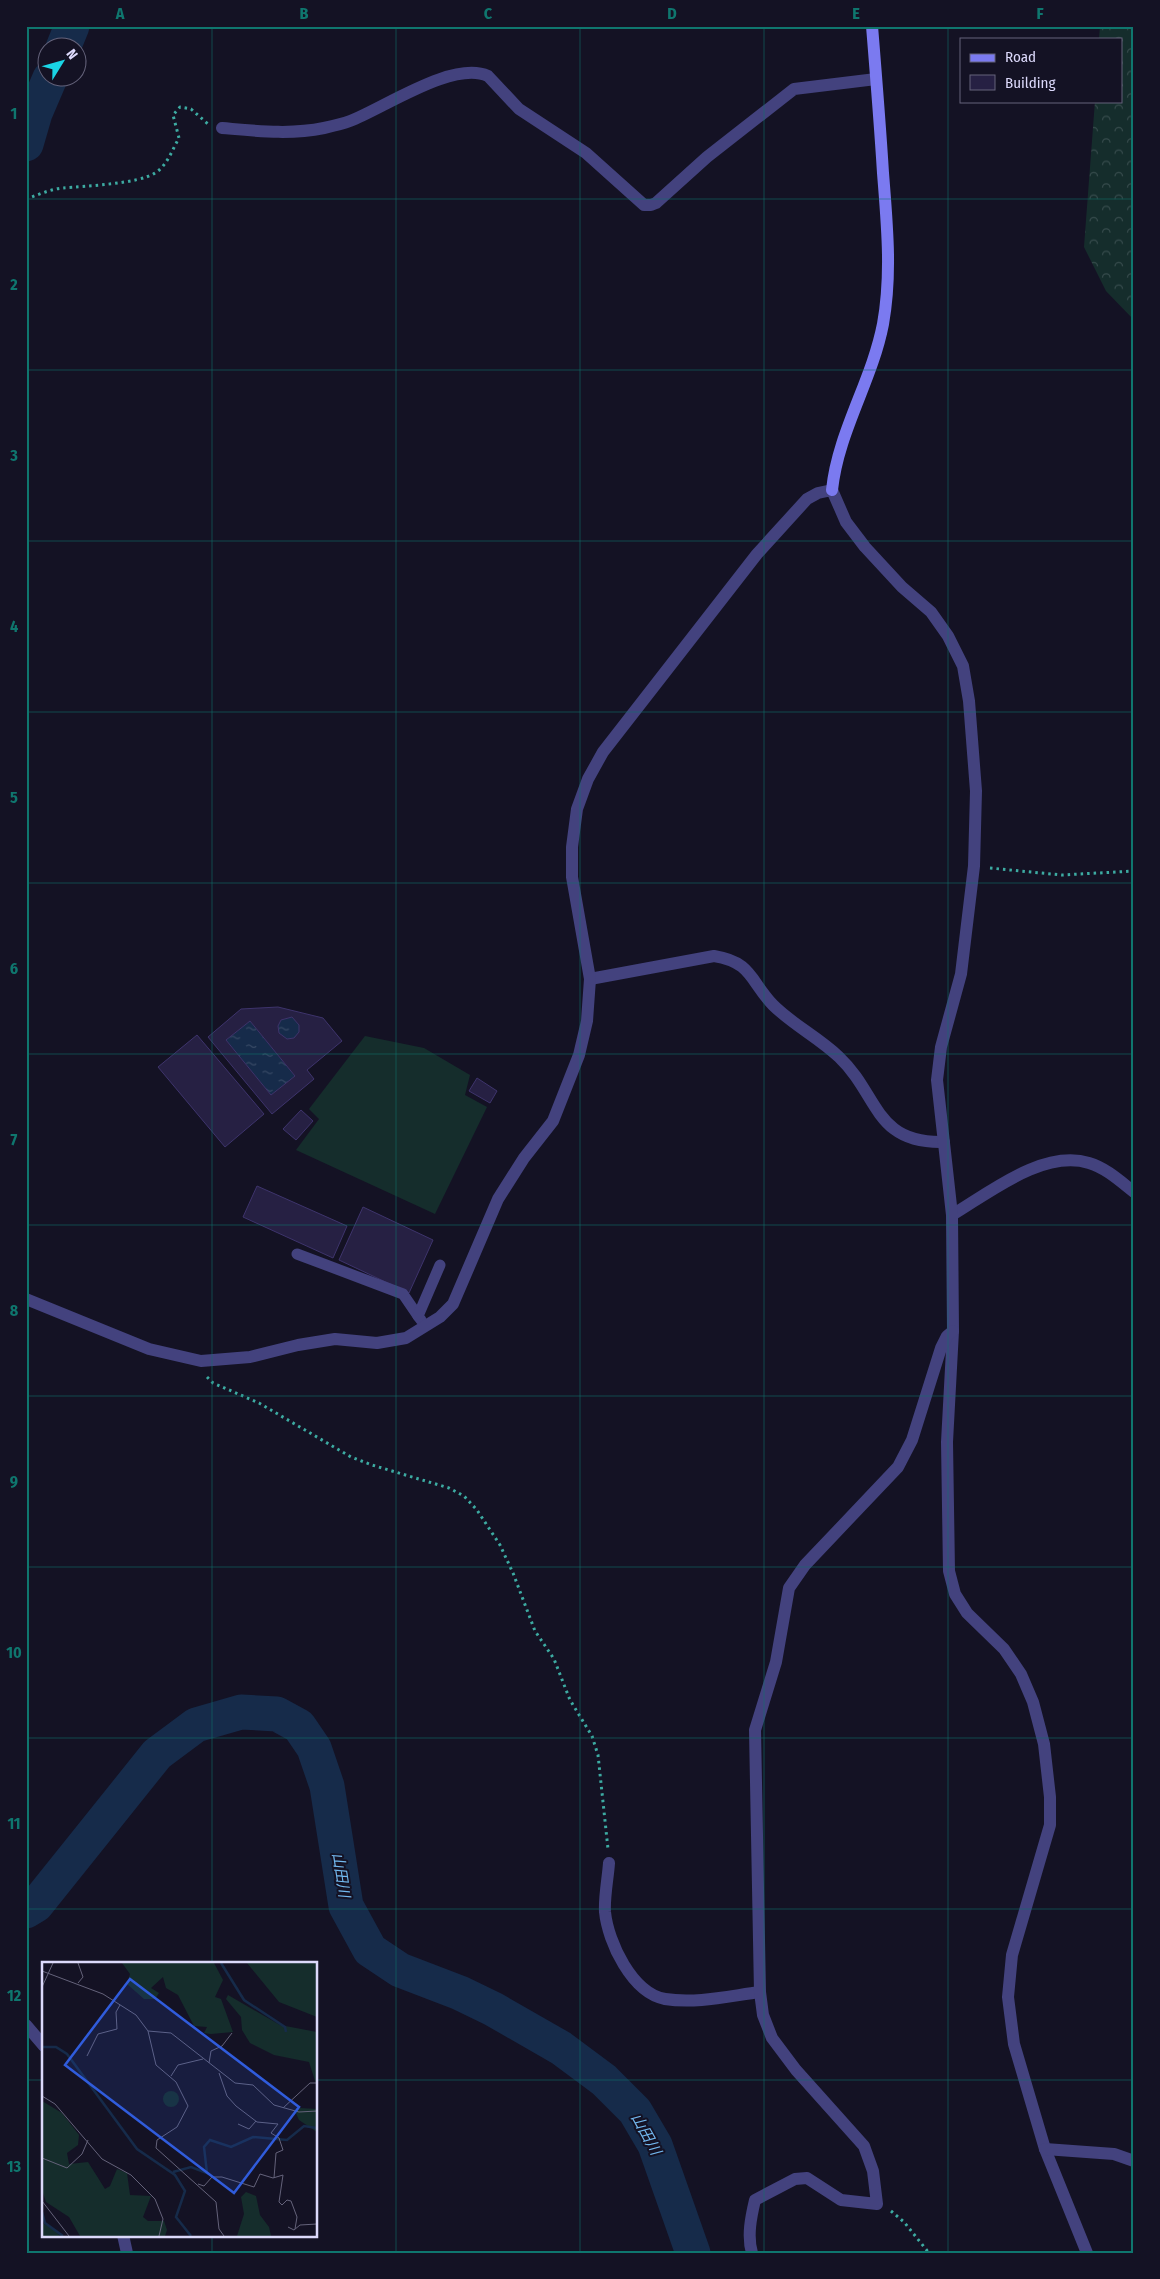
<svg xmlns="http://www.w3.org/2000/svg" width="1160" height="2279" viewBox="0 0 1160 2279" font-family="'Fira Sans Condensed','Noto Sans JP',sans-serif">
<defs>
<pattern id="forest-crowns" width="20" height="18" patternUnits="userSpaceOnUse" patternTransform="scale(1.25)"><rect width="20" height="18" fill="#152d2c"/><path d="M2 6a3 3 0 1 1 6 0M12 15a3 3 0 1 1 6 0" fill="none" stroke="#364b4c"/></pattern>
<pattern id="water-ripples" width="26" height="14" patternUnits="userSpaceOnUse" patternTransform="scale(1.25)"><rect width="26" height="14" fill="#162b4a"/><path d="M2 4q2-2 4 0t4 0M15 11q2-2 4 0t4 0" fill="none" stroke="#374965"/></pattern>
</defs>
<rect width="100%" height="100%" fill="#141224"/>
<path fill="#152d2c" d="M 365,1036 L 424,1048 L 470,1075 L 465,1095 L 487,1107 L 435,1214 L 296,1150 L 319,1119 L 309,1109 Z"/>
<path fill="url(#forest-crowns)" d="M 1100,26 L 1134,26 L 1134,320 L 1106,291 L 1084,247 L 1095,101 L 1121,101 L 1121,39 L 1099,39 Z"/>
<g fill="url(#water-ripples)">
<circle cx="289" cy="1028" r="11"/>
<path d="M 250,1021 L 295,1076 L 271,1095 L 226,1040 Z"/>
</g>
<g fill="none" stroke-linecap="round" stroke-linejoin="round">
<g stroke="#162b4a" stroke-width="35">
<path d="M 63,48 L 72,26"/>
<path d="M 26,144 L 35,113 L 50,78"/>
<path d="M 26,1911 L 36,1905 L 157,1754 L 196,1725 L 241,1712 L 277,1714 L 299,1726 L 314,1748 L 327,1786 L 346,1906 L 370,1950 L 400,1970 L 460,1993 L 493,2009 L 561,2048 L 604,2080 L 635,2111 L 655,2145 L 693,2253"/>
</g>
</g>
<g fill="#262043" stroke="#3e346c" fill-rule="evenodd">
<path d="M 278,1007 L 323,1018 L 342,1041 L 307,1070 L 314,1079 L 272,1114 L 208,1037 L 241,1009 ZM 292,1017 L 299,1025 L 299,1032 L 294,1038 L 287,1039 L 279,1033 L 278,1026 L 281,1020 ZM 250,1021 L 295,1076 L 271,1095 L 226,1040 Z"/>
<path d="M 197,1035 L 264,1114 L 225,1147 L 158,1067 Z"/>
<path d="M 477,1078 L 497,1091 L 490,1103 L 469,1091 Z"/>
<path d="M 301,1110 L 313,1121 L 296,1140 L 283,1129 Z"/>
<path d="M 257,1186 L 347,1226 L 333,1258 L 243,1217 Z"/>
<path d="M 363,1207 L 433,1240 L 409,1293 L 339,1260 Z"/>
</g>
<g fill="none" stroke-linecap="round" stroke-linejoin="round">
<g stroke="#3daba2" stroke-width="3" stroke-dasharray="2.5 4" stroke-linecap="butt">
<path d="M 26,199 C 38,195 50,189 63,188 C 85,186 138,184 155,173 C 167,166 172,150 179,138 L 173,115 L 180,107 L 191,109 L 208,124"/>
<path d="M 990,868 L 1062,875 L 1134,871"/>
<path d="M 207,1377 L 213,1383 L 259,1403 L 351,1457 L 372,1465 L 449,1488 L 464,1496 L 477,1510 L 500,1545 L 513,1573 L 535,1631 L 554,1659 L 570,1700 L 592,1736 L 598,1755 L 608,1849"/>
<path d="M 891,2211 L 904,2222 L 929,2253"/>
</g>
<g stroke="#43427e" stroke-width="11">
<path d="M 297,1254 L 403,1294 L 418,1316"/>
<path d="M 421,1320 L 418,1316 L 440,1265"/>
</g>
<g stroke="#43427e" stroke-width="12">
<path d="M 222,128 C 257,131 290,135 324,128 C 333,126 342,124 350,121 C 384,108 453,60 488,76 L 519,109 L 586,153 L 644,205 L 651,205 L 656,203 L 707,157 L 794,89 L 876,79"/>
<path d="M 590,979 L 714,956 C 752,962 750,981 773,1005 C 793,1025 818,1037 839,1057 C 879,1095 874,1144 944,1142"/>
<path d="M 952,1215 C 989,1193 1043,1149 1089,1163 C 1106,1168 1120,1181 1134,1192"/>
<path d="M 26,1299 L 149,1349 L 201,1361 L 250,1357 L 298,1345 L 335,1339 L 377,1343 L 406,1338 L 440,1317 L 453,1304 L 498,1199 L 524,1158 L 553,1121 L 579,1055 L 587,1021 L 590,979 L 572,877 L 572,847 L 577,809 L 588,779 L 603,752 L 757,554 L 807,499 L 818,493 L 832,490 L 846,522 L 865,547 L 902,587 L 931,612 L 948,636 L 963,666 L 969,701 L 976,791 L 974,866 L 961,974 L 941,1047 L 937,1080 L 952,1215 L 953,1331 L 947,1442 L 949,1571 L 955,1594 L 967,1613 L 1004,1649 L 1021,1674 L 1033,1702 L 1044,1744 L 1050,1797 L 1050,1825 L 1012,1955 L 1008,1997 L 1014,2044 L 1045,2149 L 1087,2253"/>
<path d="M 609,1863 C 608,1878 604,1897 605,1912 C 608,1942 632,1993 665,1999 C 696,2004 729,1996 760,1992"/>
<path d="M 26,2025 L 44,2046"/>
<path d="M 1045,2149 L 1114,2154 L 1134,2161"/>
<path d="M 123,2235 L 127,2253"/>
<path d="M 752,2253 C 747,2236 751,2217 755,2200 L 795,2179 L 807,2178 L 841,2200 L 877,2204 L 873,2171 L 864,2146 L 796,2070 L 772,2038 L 763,2015 L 760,1992 L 755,1730 L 776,1662 L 789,1588 L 805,1565 L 898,1467 L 912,1440 L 941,1348 L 947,1336 L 953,1331"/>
</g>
<path stroke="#7b7af0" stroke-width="12" d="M 832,490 C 838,432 872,381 883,324 C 892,274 887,224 883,173 C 880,124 876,75 872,26"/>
</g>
<path fill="none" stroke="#0f766e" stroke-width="1" stroke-opacity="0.55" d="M 212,26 L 212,1963M 396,26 L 396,2253M 580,26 L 580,2253M 764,26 L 764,2253M 948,26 L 948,2253M 26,199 L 1134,199M 26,370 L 1134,370M 26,541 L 1134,541M 26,712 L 1134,712M 26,883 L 1134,883M 26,1054 L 1134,1054M 26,1225 L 1134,1225M 26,1396 L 1134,1396M 26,1567 L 1134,1567M 26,1738 L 1134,1738M 26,1909 L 1134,1909M 26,2080 L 44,2080M 316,2080 L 1134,2080M 212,2235 L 212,2253"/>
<g text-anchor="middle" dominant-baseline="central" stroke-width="4" stroke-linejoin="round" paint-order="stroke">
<g font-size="15" font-style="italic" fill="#72b8ef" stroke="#141224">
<text transform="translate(341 1875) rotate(81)">山田川</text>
<text transform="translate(646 2134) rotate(61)">山田川</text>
</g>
</g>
<g transform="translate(42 1962)">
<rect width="275" height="275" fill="#141224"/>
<path d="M121 137a8 8 0 1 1 16 0a8 8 0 1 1-16 0Z" fill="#152d2c"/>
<path d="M 80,1 L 172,1 L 181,18 L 173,35 L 179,37 L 191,70 L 169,72 L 162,71 L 165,65 L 152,64 L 136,33 L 124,26 L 121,15 L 109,26 L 117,31 L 113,37 L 102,37 L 85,22 L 88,12 ZM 205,1 L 275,1 L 275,55 L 237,40 ZM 186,33 L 238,63 L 275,70 L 275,125 L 267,100 L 232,93 L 208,81 L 200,68 L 199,55 L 184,37 ZM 0,139 L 20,151 L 37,173 L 36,183 L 25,191 L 27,202 L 46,200 L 63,227 L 68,224 L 75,207 L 85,211 L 88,233 L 109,234 L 101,255 L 106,259 L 122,259 L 125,268 L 123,274 L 38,274 L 27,255 L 4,240 L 0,228 ZM 258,146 L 275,147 L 275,170 L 257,158 L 253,149 ZM 204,230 L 214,234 L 218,253 L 227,265 L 229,274 L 195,274 L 202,252 L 199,235 ZM 0,261 L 12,267 L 18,274 L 0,274 Z" fill="#152d2c"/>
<path fill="none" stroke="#162b4a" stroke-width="2.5" d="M 179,1 L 202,38 L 243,65 L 244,70M 0,85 L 14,85 L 25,92 L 95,187 L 133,213 L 143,229 L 134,255 L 149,274M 131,210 L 149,205 L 165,211 L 162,185 L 168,178 L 189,185 L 211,175 L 245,178 L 262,164 L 275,166M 0,250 L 3,261 L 21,274"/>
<path fill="none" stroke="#64627a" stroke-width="1" d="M 0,9 L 61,32 L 94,53 L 106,69 L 114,103 L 134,120 L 146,144 L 135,165 L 115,178 L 114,186 L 174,240 L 177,267 L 182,274M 36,21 L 41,15 L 36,1M 0,25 L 11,1M 106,69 L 129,71 L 193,121 L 211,123 L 232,143 L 257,150 L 275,149M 45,94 L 56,72 L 75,67 L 74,50 L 78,43M 167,101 L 169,89 L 180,84 L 190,71M 177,111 L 185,134 L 194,144 L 215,160 L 236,162M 129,114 L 136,103 L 161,97M 0,134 L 13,142 L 60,197 L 89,213 L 113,237 L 121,257 L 117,274M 241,146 L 268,121 L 275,121M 196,162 L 207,167 L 214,159M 0,196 L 25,206 L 40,192 L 46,178M 241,213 L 237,240 L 240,243 L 245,238 L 249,239 L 255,255 L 253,267M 232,216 L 234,191 L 241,188 L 237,176 L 229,171 L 236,162M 156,222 L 162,224 L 170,215 L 180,215 L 212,225 L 218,212 L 231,216 L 241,213M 0,239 L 27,274M 246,265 L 252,268 L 258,263 L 275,262"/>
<path fill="#305cdc" fill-opacity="0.15" stroke="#305cdc" stroke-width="2.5" d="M 88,17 L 257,145 L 192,231 L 23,103 Z"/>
<rect width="275" height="275" fill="none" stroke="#dcd9fb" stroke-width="2.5"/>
</g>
<rect width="1160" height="2279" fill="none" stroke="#141224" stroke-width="55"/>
<rect x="960" y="38" width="162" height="65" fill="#141224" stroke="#64627a"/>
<rect x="970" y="54" width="25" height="8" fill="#7b7af0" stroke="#64627a"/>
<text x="1005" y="62" font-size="15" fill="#dcd9fb">Road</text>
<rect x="970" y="75" width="25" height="15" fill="#262043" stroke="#64627a"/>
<text x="1005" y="88" font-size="15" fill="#dcd9fb">Building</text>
<g transform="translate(62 62) rotate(53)"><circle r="24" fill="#141224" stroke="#64627a"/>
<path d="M0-4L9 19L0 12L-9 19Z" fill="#1ad5e6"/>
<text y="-8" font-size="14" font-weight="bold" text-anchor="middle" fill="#dcd9fb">N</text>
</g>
<rect x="28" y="28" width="1104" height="2224" fill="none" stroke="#0f766e" stroke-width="2"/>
<g font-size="16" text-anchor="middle" font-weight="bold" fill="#0f766e">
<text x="120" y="19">A</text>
<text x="304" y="19">B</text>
<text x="488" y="19">C</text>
<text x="672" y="19">D</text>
<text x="856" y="19">E</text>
<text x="1040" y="19">F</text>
<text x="14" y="119">1</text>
<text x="14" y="290">2</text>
<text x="14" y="461">3</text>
<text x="14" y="632">4</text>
<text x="14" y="803">5</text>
<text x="14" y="974">6</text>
<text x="14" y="1145">7</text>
<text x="14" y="1316">8</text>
<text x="14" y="1487">9</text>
<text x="14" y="1658">10</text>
<text x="14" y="1829">11</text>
<text x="14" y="2001">12</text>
<text x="14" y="2172">13</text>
</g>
</svg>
